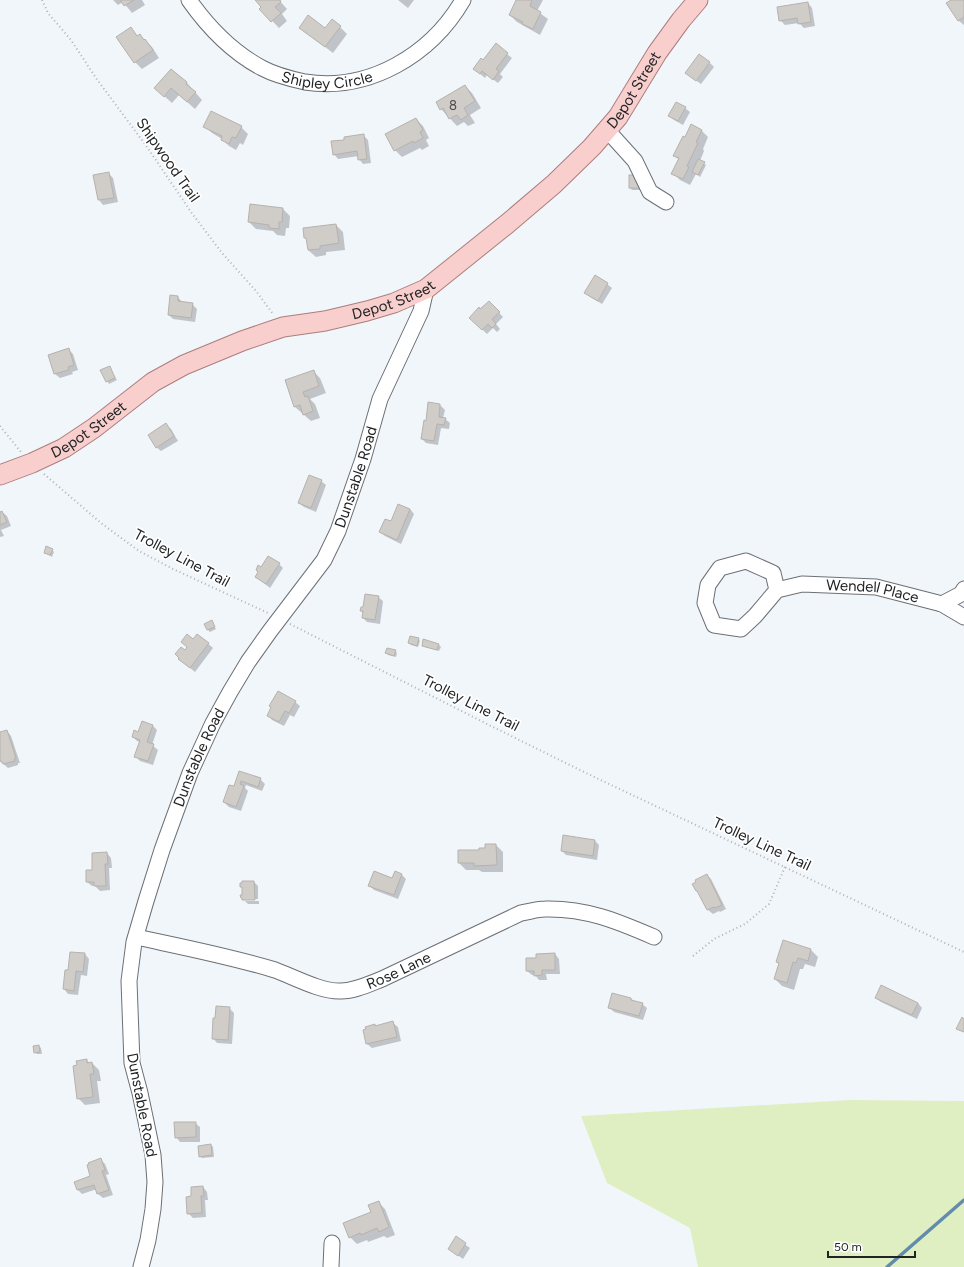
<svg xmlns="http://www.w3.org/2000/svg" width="964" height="1267" viewBox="0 0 964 1267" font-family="Figtree,sans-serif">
<rect width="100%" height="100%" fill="#f1f6fb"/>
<path fill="#dfefc2" d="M 850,1100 L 964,1101 L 964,1267 L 698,1267 L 690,1228 L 607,1183 L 581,1116 Z"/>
<g fill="#0003">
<path d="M 113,0 L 142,0 L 145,5 L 132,13 L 123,2 L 118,5 Z"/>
<path d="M 256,0 L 279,0 L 287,9 L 282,14 L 287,21 L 279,28 L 261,9 L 263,7 Z"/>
<path d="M 398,0 L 414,0 L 408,8 Z"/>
<path d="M 517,0 L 543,0 L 537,11 L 548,19 L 540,35 L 517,22 L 510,15 Z"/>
<path d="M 952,0 L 964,0 L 964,25 L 959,21 L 947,3 Z"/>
<path d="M 808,3 L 812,8 L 815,26 L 804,28 L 799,23 L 785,25 L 780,20 Z"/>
<path d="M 301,27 L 326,29 L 340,27 L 347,34 L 333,53 L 308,34 Z"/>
<path d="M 130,29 L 138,37 L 145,40 L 152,47 L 159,58 L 142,69 L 135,62 Z"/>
<path d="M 496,45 L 512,58 L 500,74 L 503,77 L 498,83 L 487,75 L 485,78 L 474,69 L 483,61 Z"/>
<path d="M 710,63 L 714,67 L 701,84 L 691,77 Z"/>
<path d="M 172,70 L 187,83 L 202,100 L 195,109 L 179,95 L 172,103 L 163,95 Z"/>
<path d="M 465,86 L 472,93 L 481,108 L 470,115 L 475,123 L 468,126 L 464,122 L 457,126 L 441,109 Z"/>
<path d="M 685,108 L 690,112 L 683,125 L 674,120 L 670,116 Z"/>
<path d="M 416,119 L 423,126 L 429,138 L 426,140 L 429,146 L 422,150 L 420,148 L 402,157 L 395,150 Z"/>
<path d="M 204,126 L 241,127 L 248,134 L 243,145 L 240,143 L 236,150 L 229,146 L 222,139 L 212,133 Z"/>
<path d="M 701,130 L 708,137 L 703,149 L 704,151 L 700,161 L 706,165 L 700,177 L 696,174 L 690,185 L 680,180 L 673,173 L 679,160 L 674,155 Z"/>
<path d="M 363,135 L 368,140 L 371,163 L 363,164 L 359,159 L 359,156 L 338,159 L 334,154 L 345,140 Z"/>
<path d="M 108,173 L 113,178 L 118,202 L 103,205 L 99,200 L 94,176 Z"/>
<path d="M 640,176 L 641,190 L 632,190 L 630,188 Z"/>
<path d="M 283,209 L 290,216 L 289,228 L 286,228 L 285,236 L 277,235 L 273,231 L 256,229 L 249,222 Z"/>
<path d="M 336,225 L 343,232 L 345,250 L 326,252 L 326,255 L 316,257 L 308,250 L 307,240 L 305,237 Z"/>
<path d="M 607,284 L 612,288 L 602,304 L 590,297 L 586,293 Z"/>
<path d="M 178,297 L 182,302 L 192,304 L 197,309 L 195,322 L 173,319 L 169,315 Z"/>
<path d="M 489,302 L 503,317 L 496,324 L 500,329 L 497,332 L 493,328 L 487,334 L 470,318 L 480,310 Z"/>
<path d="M 68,349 L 73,354 L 78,370 L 72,372 L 73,374 L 60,378 L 55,374 L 49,355 Z"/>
<path d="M 109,367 L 117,380 L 109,384 L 102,371 Z"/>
<path d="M 313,371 L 320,378 L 326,393 L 310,399 L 315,404 L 320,418 L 311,421 L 295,407 L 286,380 Z"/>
<path d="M 429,404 L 440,405 L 445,410 L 443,418 L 445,419 L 450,423 L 449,429 L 441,428 L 438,445 L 426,443 L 422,439 L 427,422 Z"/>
<path d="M 166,425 L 171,429 L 178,441 L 161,451 L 156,447 Z"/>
<path d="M 321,481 L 326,485 L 316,512 L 304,507 L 299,503 Z"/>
<path d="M 410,509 L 414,514 L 401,544 L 385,536 L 380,532 Z"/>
<path d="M 2,512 L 7,516 L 11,526 L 1,530 L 4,536 L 0,537 L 0,513 Z"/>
<path d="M 52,550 L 54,552 L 52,557 L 45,553 Z"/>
<path d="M 279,564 L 283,568 L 270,588 L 256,577 Z"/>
<path d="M 378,597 L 383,601 L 380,624 L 367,622 L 363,618 L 363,613 L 361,611 Z"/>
<path d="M 213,624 L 216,629 L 210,632 L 208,630 Z"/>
<path d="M 198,635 L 213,648 L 195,672 L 184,663 L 185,651 Z"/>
<path d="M 418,639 L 420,641 L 418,647 L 411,645 L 409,643 Z"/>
<path d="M 423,645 L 439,645 L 441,647 L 439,651 L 425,647 Z"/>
<path d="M 395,651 L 397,653 L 396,657 L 388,655 L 386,653 Z"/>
<path d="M 295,702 L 300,706 L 294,717 L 290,715 L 284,726 L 272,720 L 268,715 Z"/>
<path d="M 143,722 L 153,726 L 157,730 L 152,745 L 158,750 L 153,765 L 140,761 L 135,756 L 140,742 L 137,741 L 133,737 L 139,733 Z"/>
<path d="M 7,731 L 11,736 L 20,763 L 18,763 L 18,765 L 8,768 L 1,762 L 0,758 L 0,733 Z"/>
<path d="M 240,772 L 260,779 L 265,784 L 262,791 L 246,785 L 245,788 L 248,791 L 241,811 L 229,807 L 224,802 L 235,788 Z"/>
<path d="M 595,841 L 599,845 L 597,860 L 566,855 L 562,851 Z"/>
<path d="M 496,845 L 503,852 L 503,872 L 482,872 L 479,870 L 466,870 L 459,863 L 459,851 L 480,851 Z"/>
<path d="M 107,853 L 111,858 L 112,868 L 109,868 L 110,890 L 100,891 L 95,886 L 92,886 L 87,882 L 93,871 Z"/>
<path d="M 402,875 L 406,879 L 398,899 L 374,890 L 369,885 L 393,880 Z"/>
<path d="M 707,875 L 711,879 L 726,909 L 720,912 L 719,911 L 713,914 L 708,910 L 701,895 L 697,891 Z"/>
<path d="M 254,882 L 258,886 L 258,899 L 245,899 L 245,901 L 242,898 L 243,896 L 243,889 L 241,887 Z"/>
<path d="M 245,901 L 259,901 L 259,904 L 248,904 Z"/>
<path d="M 784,941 L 811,950 L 818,957 L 815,967 L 805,964 L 803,969 L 800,969 L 794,990 L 782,986 L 775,979 L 780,964 L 777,962 Z"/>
<path d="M 85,954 L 89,959 L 87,976 L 81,975 L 78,995 L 68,994 L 64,989 Z"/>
<path d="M 555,954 L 559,959 L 560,974 L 546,974 L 547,980 L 539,980 L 535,975 L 532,975 L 527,971 L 537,959 Z"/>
<path d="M 882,986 L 918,1003 L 922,1008 L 917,1019 L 881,1002 L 876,998 Z"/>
<path d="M 631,999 L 634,1001 L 642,1004 L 647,1008 L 643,1020 L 614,1012 L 610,1008 Z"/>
<path d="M 229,1008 L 234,1013 L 232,1044 L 217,1043 L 213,1038 Z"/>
<path d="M 393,1023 L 398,1027 L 401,1041 L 372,1048 L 367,1044 L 364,1030 L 375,1025 L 376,1027 Z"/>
<path d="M 39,1046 L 41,1048 L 42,1054 L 37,1054 L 35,1052 Z"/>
<path d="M 86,1060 L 90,1063 L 92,1063 L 99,1070 L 101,1081 L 97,1081 L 100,1103 L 85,1105 L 78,1098 Z"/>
<path d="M 195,1123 L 200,1127 L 200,1142 L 180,1142 L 176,1137 Z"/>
<path d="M 211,1145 L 213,1147 L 214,1157 L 202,1158 L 200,1156 Z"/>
<path d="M 101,1160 L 105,1164 L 109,1174 L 106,1175 L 113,1195 L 103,1198 L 98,1194 L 97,1189 L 82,1194 L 78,1190 L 75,1183 L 92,1177 Z"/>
<path d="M 203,1187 L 207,1192 L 208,1200 L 205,1200 L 206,1217 L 193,1218 L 188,1213 L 193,1197 Z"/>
<path d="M 378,1202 L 385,1209 L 395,1235 L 387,1238 L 384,1236 L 368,1242 L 367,1240 L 357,1244 L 350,1237 L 372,1213 Z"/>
<path d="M 456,1238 L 470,1248 L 463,1259 L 449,1249 Z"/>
</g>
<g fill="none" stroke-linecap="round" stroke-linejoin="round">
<path stroke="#638cac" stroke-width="3.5" d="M 887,1267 L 964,1200"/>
</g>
<g fill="#d0ccc7" stroke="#b6b2ad">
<path d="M 120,0 L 134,0 L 124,6 Z"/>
<path d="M 255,0 L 280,0 L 281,2 L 275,7 L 281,13 L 271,22 L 259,9 L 261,7 Z"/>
<path d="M 516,0 L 532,0 L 530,6 L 541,12 L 533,29 L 522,24 L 523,22 L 509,15 Z"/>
<path d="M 951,0 L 964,0 L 964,17 L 958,21 L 946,3 Z"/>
<path d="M 808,2 L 811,22 L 798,24 L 797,18 L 779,21 L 777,7 Z"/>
<path d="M 308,15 L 325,28 L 332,19 L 341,26 L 325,47 L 299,28 Z"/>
<path d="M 131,27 L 137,36 L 140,34 L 144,40 L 145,39 L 153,50 L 134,63 L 116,37 Z"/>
<path d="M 496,43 L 508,53 L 496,69 L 499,71 L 493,80 L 482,71 L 480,74 L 473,69 L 481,58 L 483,60 Z"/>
<path d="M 699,54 L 710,62 L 696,81 L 685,73 Z"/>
<path d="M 171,69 L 187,82 L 186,84 L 196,92 L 187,102 L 171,88 L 164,97 L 154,88 Z"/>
<path d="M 465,85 L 475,101 L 464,108 L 468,115 L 461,120 L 457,115 L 449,119 L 443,108 L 440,110 L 436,102 Z"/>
<path d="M 676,102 L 686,107 L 678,121 L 668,116 Z"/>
<path d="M 211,111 L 242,126 L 236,138 L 232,137 L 229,144 L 221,140 L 222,136 L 203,127 Z"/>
<path d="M 416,118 L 423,130 L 420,132 L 423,138 L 414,143 L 413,141 L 394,151 L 385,134 Z"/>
<path d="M 691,124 L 702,130 L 696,142 L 698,143 L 687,166 L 689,167 L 683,179 L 671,174 L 679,158 L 673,156 L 683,136 L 685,137 Z"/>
<path d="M 364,134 L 367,159 L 358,160 L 357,151 L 333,155 L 331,141 L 344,140 L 344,137 Z"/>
<path d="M 698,159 L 705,162 L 698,175 L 692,172 Z"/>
<path d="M 109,172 L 114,198 L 98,200 L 93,175 Z"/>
<rect x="629" y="175" width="11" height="13"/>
<path d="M 250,204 L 283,208 L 282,222 L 279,222 L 279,229 L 269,228 L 269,225 L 248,222 Z"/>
<path d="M 336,224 L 339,243 L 320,246 L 320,249 L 308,250 L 306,238 L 304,238 L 303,228 Z"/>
<path d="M 595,275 L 608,283 L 598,301 L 584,293 Z"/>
<path d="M 170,295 L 178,296 L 178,301 L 193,303 L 191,318 L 168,315 Z"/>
<path d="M 489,301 L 500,312 L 492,319 L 496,324 L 492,328 L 488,324 L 482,330 L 469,318 L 479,307 L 480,309 Z"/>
<path d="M 69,348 L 74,365 L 68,367 L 69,370 L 54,374 L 48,355 Z"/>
<path d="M 110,366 L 115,378 L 106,382 L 100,370 Z"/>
<path d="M 314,370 L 319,386 L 303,392 L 305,397 L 308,396 L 313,411 L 303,415 L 300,405 L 294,407 L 285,380 Z"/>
<path d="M 428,402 L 440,404 L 439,417 L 446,418 L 444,425 L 437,424 L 434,441 L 421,439 L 424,420 L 426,421 Z"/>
<path d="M 166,423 L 174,436 L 156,448 L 148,435 Z"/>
<path d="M 309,475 L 322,480 L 311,508 L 298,503 Z"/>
<path d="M 398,504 L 410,509 L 397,540 L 379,532 L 385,519 L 391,521 Z"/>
<path d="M 2,511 L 7,522 L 0,525 L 0,512 Z"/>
<path d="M 46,546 L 53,549 L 50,555 L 44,553 Z"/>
<path d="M 268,556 L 280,563 L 266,584 L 255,577 L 258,572 L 256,570 L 258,565 L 261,567 Z"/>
<path d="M 365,594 L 379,596 L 375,620 L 362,618 L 363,611 L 360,611 L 361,607 L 363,607 Z"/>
<path d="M 212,620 L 215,627 L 207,630 L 204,624 Z"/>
<path d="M 187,634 L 193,639 L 197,634 L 209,643 L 190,668 L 178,659 L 179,658 L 175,654 L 181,647 L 185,650 L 187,647 L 181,642 Z"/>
<path d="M 410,636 L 419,638 L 417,646 L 408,643 Z"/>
<path d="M 423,639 L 439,644 L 437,650 L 422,646 Z"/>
<path d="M 387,648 L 396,650 L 394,656 L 385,653 Z"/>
<path d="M 278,691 L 296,701 L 289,713 L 285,711 L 279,722 L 267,716 L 271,707 L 269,706 Z"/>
<path d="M 142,721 L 153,725 L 147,742 L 154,744 L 148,761 L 134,757 L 140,740 L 132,737 L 134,730 L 138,732 Z"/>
<path d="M 7,730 L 16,758 L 14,759 L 15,761 L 3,764 L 2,762 L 0,761 L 0,732 Z"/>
<path d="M 239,771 L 261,778 L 258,787 L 241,781 L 240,784 L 244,786 L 236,807 L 223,802 L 229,785 L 234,786 Z"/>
<path d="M 563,835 L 595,840 L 593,856 L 561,851 Z"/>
<path d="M 485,844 L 496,844 L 497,865 L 474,866 L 474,863 L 458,863 L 458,850 L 479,850 L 479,848 L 485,848 Z"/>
<path d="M 107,852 L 108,864 L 105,864 L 106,886 L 94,886 L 94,882 L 86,882 L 86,870 L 92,870 L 92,853 Z"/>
<path d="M 374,871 L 392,878 L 395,871 L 402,874 L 394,895 L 368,886 Z"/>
<path d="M 707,874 L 722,905 L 715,908 L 714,907 L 707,910 L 697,891 L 696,891 L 692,884 L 696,882 L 695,880 Z"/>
<path d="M 242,881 L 254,881 L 255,900 L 242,900 L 242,898 L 241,898 L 240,895 L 242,895 L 242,887 L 240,887 L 240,883 L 242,883 Z"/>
<path d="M 783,940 L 811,949 L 808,961 L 798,958 L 796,963 L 793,962 L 787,983 L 774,979 L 779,963 L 776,962 Z"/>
<path d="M 70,952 L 85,953 L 83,972 L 76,971 L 74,991 L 63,989 L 65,970 L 68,970 Z"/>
<path d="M 555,953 L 555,970 L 542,970 L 542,975 L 534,976 L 534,971 L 526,971 L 526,958 L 536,958 L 536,954 Z"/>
<path d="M 881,985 L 918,1003 L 912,1015 L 875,998 Z"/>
<path d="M 612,993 L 631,998 L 631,1000 L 643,1003 L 639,1016 L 608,1008 Z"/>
<path d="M 216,1006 L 230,1007 L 228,1040 L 212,1039 L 213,1018 L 215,1018 Z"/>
<path d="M 962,1017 L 964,1019 L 964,1032 L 956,1029 Z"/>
<path d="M 393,1021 L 397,1037 L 366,1044 L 363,1030 L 366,1029 L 365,1027 L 375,1024 L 375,1026 Z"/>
<path d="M 39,1045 L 40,1052 L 34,1053 L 33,1046 Z"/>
<path d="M 87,1059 L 87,1063 L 92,1062 L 94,1074 L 90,1074 L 93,1097 L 77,1099 L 73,1066 L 77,1065 L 76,1061 Z"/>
<path d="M 174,1122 L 196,1122 L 196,1137 L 175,1138 Z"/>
<path d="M 211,1144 L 212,1155 L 199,1157 L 198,1146 Z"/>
<path d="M 101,1158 L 105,1170 L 102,1171 L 109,1190 L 97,1194 L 94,1185 L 77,1190 L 74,1182 L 90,1176 L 87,1165 L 89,1164 L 88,1163 Z"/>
<path d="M 203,1186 L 204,1196 L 201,1196 L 202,1213 L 187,1214 L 186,1197 L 191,1196 L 191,1187 Z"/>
<path d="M 379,1201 L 389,1227 L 379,1232 L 377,1228 L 361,1235 L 360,1233 L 349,1238 L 343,1223 L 371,1212 L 368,1205 Z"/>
<path d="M 456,1236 L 466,1243 L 458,1256 L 448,1249 Z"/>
</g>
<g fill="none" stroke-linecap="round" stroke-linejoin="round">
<g stroke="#6c7075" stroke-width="17">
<g id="minor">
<path id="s1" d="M 189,0 C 208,27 232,52 262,68 C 275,75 291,79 305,82 C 369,92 431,55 463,0"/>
<path d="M 607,130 L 635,161 L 650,192 L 666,202"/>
<path id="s2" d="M 777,590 L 773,573 L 746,561 L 720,568 L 708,585 L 705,603 L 714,625 L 741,629 L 755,616 L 777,590 L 802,584 L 876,587 L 942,604 L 964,617"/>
<path d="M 942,604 L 961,594 L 964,589"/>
<path id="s3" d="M 136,937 C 182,947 229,956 275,970 C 294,977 321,992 341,991 C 355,991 369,984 382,979 L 521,913 C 529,912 537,909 545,909 C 586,908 617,921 654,937"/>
<path id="s4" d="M 141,1267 L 148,1240 L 153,1209 L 155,1182 L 153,1155 L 140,1093 L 132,1063 L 129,981 L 134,942 L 146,901 L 162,850 L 190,773 L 213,723 L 230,692 L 248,662 L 270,631 L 324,560 L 338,531 L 363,459 L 380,399 L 421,311 L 426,289"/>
<path d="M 331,1267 L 332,1243"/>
</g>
</g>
<g stroke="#ab7e7d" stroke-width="21">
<g id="major">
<path id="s5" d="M 0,475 L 32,463 L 64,448 L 94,428 L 153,382 L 184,365 L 242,341 L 283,327 L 325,321 L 367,311 L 394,303 L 426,289 L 507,224 L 554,184 L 592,147 L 618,117 L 657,53 L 681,20 L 698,0"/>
</g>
</g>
<g stroke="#aeb2b6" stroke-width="2" stroke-dasharray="1 3" stroke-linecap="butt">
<path d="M 42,0 L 48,13 L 71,40 L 96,78 L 147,147 L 191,212 L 222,253 L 256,291 L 273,314"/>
<path d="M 0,426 L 21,452"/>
<path d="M 44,474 L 101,523 L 139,551 L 173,569 L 268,613"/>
<path d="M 290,624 L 493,727 L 588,774 L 964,952"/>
<path d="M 693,956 L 714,939 L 745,924 L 769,904 L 785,867"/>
</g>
<use href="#minor" stroke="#fff" stroke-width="15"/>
<use href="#major" stroke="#f9cfce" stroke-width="19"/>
</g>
<g text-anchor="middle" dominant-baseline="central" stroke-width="3.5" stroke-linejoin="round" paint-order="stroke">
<g font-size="13" fill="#4d4d4e">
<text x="453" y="105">8</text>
</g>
<g font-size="15" fill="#212325" stroke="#fff">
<text stroke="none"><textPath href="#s1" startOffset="168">Shipley Circle</textPath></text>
<text stroke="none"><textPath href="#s5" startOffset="760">Depot Street</textPath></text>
<text transform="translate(168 160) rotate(55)">Shipwood Trail</text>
<text stroke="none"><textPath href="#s5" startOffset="436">Depot Street</textPath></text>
<text stroke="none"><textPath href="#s5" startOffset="100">Depot Street</textPath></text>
<text stroke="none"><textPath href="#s4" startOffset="849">Dunstable Road</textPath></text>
<text transform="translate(182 558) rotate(28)">Trolley Line Trail</text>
<text stroke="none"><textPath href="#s2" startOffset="314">Wendell Place</textPath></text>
<text transform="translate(471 703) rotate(27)">Trolley Line Trail</text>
<text stroke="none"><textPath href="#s4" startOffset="525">Dunstable Road</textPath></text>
<text transform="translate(762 844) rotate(25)">Trolley Line Trail</text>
<text stroke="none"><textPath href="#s3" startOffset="274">Rose Lane</textPath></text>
<text transform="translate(142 1105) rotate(79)">Dunstable Road</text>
</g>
</g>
<path d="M828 1251v6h87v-6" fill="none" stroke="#212325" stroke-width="2"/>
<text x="834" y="1251" font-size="12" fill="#212325" stroke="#ffffff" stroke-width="3" paint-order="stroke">50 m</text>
</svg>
